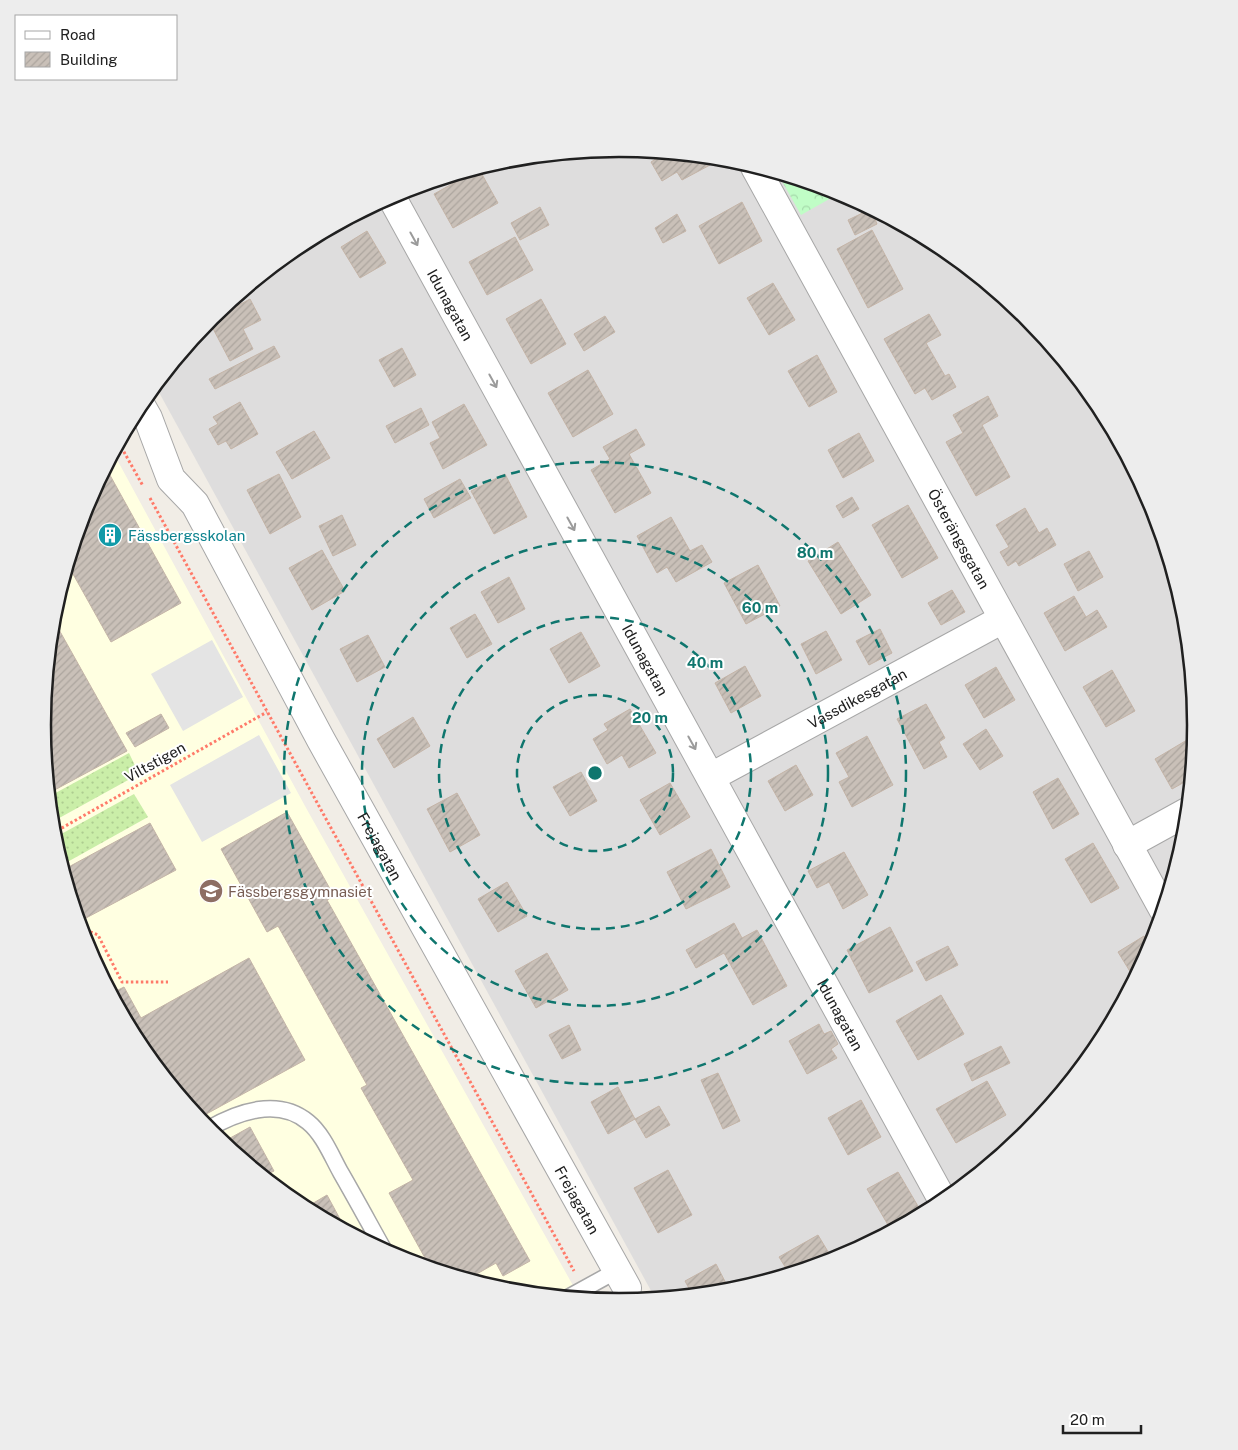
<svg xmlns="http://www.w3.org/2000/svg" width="1238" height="1450" viewBox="0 0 1238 1450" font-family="'Public Sans',sans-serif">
<defs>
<pattern id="grass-dots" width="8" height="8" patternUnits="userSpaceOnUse" patternTransform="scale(1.25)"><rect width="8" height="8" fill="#caeea8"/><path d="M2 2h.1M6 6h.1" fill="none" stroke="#adcc90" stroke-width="1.8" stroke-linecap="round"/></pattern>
<pattern id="park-crowns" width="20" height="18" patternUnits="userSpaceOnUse" patternTransform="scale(1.25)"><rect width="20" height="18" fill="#c0fdc6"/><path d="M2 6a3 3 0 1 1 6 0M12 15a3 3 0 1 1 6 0" fill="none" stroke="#a5d9aa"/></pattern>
<pattern id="building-hatch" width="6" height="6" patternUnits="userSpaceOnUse" patternTransform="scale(1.25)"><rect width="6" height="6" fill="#c9c0b8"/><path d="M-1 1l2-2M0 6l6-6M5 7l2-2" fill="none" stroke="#aca59e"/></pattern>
</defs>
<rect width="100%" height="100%" fill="#f1ede6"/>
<path fill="#dedddd" d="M 619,149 L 732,160 L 840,192 L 940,246 L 1027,318 L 1098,405 L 1152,505 L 1184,613 L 1195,725 L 1184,838 L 1152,946 L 1098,1046 L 1026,1133 L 939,1205 L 839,1258 L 731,1290 L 655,1298 L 155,385 L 212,317 L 299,246 L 399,192 L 507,160 Z"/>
<path fill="#ffffe1" d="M 114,454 L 305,806 L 580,1298 L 506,1290 L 398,1258 L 298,1204 L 211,1132 L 139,1045 L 86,945 L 54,837 L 43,725 L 54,612 L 86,504 Z"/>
<g fill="url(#grass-dots)">
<path d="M 129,753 L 139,774 L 52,822 L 50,796 Z"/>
<path d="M 134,794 L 148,817 L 62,865 L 54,838 Z"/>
</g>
<path fill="url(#park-crowns)" d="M 778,174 L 840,192 L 840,193 L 801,215 Z"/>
<g fill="#e4e4e4">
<path d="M 212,640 L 243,697 L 183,731 L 151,674 Z"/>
<path d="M 259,735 L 291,793 L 202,842 L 170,785 Z"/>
</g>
<g fill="url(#building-hatch)" stroke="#c4b4a7">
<path d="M 665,153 L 706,157 L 710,165 L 682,180 L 677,172 L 662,181 L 651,162 Z"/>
<path d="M 479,169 L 498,203 L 453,228 L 434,194 Z"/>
<path d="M 742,202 L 762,241 L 719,264 L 699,226 Z"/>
<path d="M 540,207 L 549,225 L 520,240 L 511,223 Z"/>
<path d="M 871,209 L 877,224 L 855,235 L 848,220 Z"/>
<path d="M 677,214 L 686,231 L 663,243 L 655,228 Z"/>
<path d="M 872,230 L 903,289 L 868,308 L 837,249 Z"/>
<path d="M 367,231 L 386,263 L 360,278 L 341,247 Z"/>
<path d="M 515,237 L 533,270 L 487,295 L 469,262 Z"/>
<path d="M 773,283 L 795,320 L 769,335 L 747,298 Z"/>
<path d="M 250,299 L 261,320 L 243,329 L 253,349 L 230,361 L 209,321 Z"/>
<path d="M 541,299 L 566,344 L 531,364 L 506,319 Z"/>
<path d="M 929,314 L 941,335 L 926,343 L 945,376 L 949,374 L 956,387 L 932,400 L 925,388 L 915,394 L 884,339 Z"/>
<path d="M 605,316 L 615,332 L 584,351 L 574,334 Z"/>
<path d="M 274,346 L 280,357 L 215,389 L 209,379 Z"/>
<path d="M 402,348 L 416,375 L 394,387 L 379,360 Z"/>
<path d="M 817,355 L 837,392 L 809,407 L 788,371 Z"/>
<path d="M 588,370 L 613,414 L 573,437 L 548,393 Z"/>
<path d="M 988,396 L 998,416 L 982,425 L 1010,477 L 976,496 L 946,442 L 963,433 L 953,415 Z"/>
<path d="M 240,402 L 258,434 L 231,449 L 226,441 L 218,445 L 209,429 L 218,424 L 213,417 Z"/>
<path d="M 464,404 L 487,445 L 443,469 L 430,443 L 440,438 L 432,422 Z"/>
<path d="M 421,408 L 429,425 L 395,443 L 386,426 Z"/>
<path d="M 636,429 L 645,445 L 629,454 L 651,493 L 615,513 L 591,470 L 610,459 L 603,447 Z"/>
<path d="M 314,431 L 330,458 L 292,479 L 276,452 Z"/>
<path d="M 859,433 L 874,461 L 843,478 L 828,450 Z"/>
<path d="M 106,468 L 181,603 L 111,642 L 68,565 L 86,504 Z"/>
<path d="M 279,474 L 301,517 L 270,534 L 247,490 Z"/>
<path d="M 505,474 L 527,517 L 494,534 L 471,491 Z"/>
<path d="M 460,479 L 471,498 L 434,518 L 424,499 Z"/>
<path d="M 852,497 L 859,509 L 843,518 L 836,506 Z"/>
<path d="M 908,505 L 938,558 L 902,578 L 872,525 Z"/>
<path d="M 1025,508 L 1039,533 L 1047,528 L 1056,545 L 1019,566 L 1016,561 L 1008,566 L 1000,552 L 1009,547 L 996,525 Z"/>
<path d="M 342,515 L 356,545 L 333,556 L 319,526 Z"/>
<path d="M 671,517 L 690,551 L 702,545 L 712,562 L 676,582 L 667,567 L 657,573 L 637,536 Z"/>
<path d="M 838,542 L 871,595 L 841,614 L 808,561 Z"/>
<path d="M 322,550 L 345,591 L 312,610 L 289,568 Z"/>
<path d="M 1089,551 L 1103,577 L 1078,591 L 1064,564 Z"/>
<path d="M 758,565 L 780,606 L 746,624 L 724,583 Z"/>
<path d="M 509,577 L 525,609 L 498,623 L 481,592 Z"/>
<path d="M 952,590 L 965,612 L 941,625 L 928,603 Z"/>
<path d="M 1074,596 L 1086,617 L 1097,610 L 1107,627 L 1065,651 L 1044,613 Z"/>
<path d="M 475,614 L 492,644 L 467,658 L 450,628 Z"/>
<path d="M 53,619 L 127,751 L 49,793 L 43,725 Z"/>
<path d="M 880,629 L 892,653 L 869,665 L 856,641 Z"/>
<path d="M 826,631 L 842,660 L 816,674 L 801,644 Z"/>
<path d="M 581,632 L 600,666 L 569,683 L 550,649 Z"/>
<path d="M 368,635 L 385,667 L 357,682 L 340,649 Z"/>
<path d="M 745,666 L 761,696 L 731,713 L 715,683 Z"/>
<path d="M 996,667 L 1015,700 L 984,718 L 965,685 Z"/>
<path d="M 1112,670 L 1135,711 L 1106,727 L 1083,687 Z"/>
<path d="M 926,704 L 945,738 L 939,742 L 947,757 L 924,769 L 897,719 Z"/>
<path d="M 630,709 L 656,753 L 629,768 L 622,755 L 607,764 L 593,739 L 608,730 L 604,724 Z"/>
<path d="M 161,714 L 169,728 L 135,747 L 126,733 Z"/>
<path d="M 413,717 L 430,746 L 394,768 L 377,739 Z"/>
<path d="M 986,729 L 1003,756 L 980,770 L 963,744 Z"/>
<path d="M 867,736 L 893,785 L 852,807 L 839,782 L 849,777 L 836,753 Z"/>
<path d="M 1192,737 L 1194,741 L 1190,779 L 1172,789 L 1155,759 Z"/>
<path d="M 796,765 L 813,795 L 785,811 L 768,781 Z"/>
<path d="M 581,772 L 597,801 L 570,816 L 553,787 Z"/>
<path d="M 1058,778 L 1079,814 L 1053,829 L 1033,792 Z"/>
<path d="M 670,783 L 690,817 L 660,835 L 640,800 Z"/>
<path d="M 457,793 L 480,835 L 450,852 L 427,809 Z"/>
<path d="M 287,812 L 334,896 L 327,900 L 530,1261 L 503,1276 L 496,1263 L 468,1279 L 430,1267 L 389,1193 L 413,1180 L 361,1088 L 367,1085 L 278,926 L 267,932 L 221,849 Z"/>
<path d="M 150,823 L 176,870 L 86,918 L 68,884 L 63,870 Z"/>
<path d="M 1093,843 L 1119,888 L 1091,903 L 1065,859 Z"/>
<path d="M 711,849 L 730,887 L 686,909 L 667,872 Z"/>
<path d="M 844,852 L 868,895 L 843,909 L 829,882 L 817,888 L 808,871 Z"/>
<path d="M 507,882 L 527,916 L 498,932 L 478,899 Z"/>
<path d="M 734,923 L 742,938 L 757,930 L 787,986 L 753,1005 L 724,953 L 696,968 L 686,950 Z"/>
<path d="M 890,927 L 913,971 L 869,993 L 847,950 Z"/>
<path d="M 1144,936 L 1151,947 L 1134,978 L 1118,952 Z"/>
<path d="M 948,946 L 958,965 L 926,981 L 916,962 Z"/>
<path d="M 547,953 L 568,990 L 536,1008 L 515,971 Z"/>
<path d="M 249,958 L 305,1060 L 199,1118 L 140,1045 L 112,993 L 124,987 L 141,1018 Z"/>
<path d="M 941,995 L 964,1034 L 918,1060 L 896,1021 Z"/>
<path d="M 819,1024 L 824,1034 L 831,1031 L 838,1044 L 831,1049 L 837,1058 L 807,1074 L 789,1041 Z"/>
<path d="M 569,1025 L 581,1050 L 562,1059 L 549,1035 Z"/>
<path d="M 1001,1046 L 1010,1063 L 972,1081 L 964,1064 Z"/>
<path d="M 718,1073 L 740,1121 L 723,1129 L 701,1080 Z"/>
<path d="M 987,1081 L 1006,1115 L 956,1143 L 936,1109 Z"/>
<path d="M 618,1087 L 635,1119 L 608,1134 L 591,1102 Z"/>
<path d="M 861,1100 L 881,1137 L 848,1155 L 828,1118 Z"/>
<path d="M 659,1106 L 670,1125 L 646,1138 L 635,1119 Z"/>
<path d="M 250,1127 L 274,1171 L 264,1176 L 223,1142 Z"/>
<path d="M 668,1170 L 692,1215 L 658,1233 L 634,1188 Z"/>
<path d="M 898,1172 L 922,1213 L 891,1230 L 867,1189 Z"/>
<path d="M 327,1195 L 346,1230 L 305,1208 Z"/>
<path d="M 818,1235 L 833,1260 L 789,1273 L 779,1257 Z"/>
<path d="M 716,1264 L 730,1291 L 692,1294 L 685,1281 Z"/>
</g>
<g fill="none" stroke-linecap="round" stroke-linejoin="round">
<g stroke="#a7a7a7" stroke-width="18">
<g id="lane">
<path d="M 208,1129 C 237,1112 278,1097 308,1122 C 323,1134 332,1157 341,1173 C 356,1199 370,1225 384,1250"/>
<path d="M 569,1297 L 618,1270"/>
</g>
</g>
<g stroke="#a7a7a7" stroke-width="30">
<g id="street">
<path id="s1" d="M 755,167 L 1163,909"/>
<path id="s2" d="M 391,196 L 943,1201"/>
<path id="s3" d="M 140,404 L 148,418 L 171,479 L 195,504 L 321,740 L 627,1288"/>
<path id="s4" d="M 711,777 L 1003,619"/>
<path d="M 1127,845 L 1187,812"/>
</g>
</g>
<g stroke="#ff7a69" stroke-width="3" stroke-dasharray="2.5 2.5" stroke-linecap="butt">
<path d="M 119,443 L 143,486"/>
<path d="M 150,498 L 574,1271"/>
<path d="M 53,833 L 267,712"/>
<path d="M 81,928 L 98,935 L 122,982 L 168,982"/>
</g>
<use href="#lane" stroke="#fff" stroke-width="15"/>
<use href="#street" stroke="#fff" stroke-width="28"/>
</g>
<defs><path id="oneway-shaft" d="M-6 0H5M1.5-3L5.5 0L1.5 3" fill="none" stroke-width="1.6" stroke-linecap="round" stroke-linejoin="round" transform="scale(1.25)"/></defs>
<g stroke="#9b9b9b">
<use href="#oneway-shaft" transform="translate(414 239) rotate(61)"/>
<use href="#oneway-shaft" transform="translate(493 381) rotate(61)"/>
<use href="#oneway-shaft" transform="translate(571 524) rotate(61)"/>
<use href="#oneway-shaft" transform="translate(692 743) rotate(61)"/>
</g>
<g fill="none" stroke="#0f766e" stroke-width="2.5" stroke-dasharray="9 6">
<circle cx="595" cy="773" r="78"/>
<circle cx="595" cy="773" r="156"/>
<circle cx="595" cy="773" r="233"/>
<circle cx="595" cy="773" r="311"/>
</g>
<defs>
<g id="building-disc" transform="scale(1.25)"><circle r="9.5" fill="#0f9aa8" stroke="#fff"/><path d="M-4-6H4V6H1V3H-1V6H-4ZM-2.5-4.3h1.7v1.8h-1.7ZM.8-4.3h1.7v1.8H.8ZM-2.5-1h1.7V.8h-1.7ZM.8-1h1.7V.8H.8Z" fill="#fff"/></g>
<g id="school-disc" transform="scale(1.25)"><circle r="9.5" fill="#8d6e63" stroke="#fff"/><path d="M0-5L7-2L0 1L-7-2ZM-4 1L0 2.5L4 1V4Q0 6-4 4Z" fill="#fff"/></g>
</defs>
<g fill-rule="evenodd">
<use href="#building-disc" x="110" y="535"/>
<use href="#school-disc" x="211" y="891"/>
</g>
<g text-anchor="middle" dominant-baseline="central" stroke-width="4" stroke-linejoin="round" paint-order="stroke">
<g font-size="15" fill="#202020" stroke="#fff">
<text stroke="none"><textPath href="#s2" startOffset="124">Idunagatan</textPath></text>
<text stroke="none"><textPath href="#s1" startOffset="424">Österängsgatan</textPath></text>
<text stroke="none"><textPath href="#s2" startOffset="529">Idunagatan</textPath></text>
<text stroke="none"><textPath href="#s4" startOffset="166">Vassdikesgatan</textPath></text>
<text transform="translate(155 762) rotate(-29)">Viltstigen</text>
<text stroke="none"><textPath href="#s3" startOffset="505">Frejagatan</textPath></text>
<text stroke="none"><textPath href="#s2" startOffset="934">Idunagatan</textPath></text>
<text stroke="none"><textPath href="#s3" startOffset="910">Frejagatan</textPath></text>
</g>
<g font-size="15" fill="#0d838f" stroke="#fff" text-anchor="start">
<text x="128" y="535">Fässbergsskolan</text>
</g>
<g font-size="15" fill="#785e54" stroke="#fff" text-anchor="start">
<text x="228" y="891">Fässbergsgymnasiet</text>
</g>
</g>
<path d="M0 0H1238V1450H0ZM51 725a568 568 0 1 1 1136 0a568 568 0 1 1-1136 0Z" fill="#ededed" fill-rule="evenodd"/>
<path fill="none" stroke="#202020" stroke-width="2.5" d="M51 725a568 568 0 1 1 1136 0a568 568 0 1 1-1136 0Z"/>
<circle cx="595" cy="773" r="8" fill="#0f766e" stroke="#fff" stroke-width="2.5"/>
<g font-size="15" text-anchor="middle" font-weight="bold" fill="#0f766e" stroke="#fff" stroke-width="4" stroke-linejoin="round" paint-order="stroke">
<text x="815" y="558">80 m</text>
<text x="760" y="613">60 m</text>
<text x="705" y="668">40 m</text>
<text x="650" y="723">20 m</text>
</g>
<rect x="15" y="15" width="162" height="65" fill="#ffffff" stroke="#a6a6a6"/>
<rect x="25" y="31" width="25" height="8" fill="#ffffff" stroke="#a6a6a6"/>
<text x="60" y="40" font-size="15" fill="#202020">Road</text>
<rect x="25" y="52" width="25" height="15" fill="url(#building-hatch)" stroke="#a6a6a6"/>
<text x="60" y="65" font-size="15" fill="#202020">Building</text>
<path d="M1063 1425v8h78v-8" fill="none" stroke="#202020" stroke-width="2.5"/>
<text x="1070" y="1425" font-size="15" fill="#202020" stroke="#ffffff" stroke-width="4" paint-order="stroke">20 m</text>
</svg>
